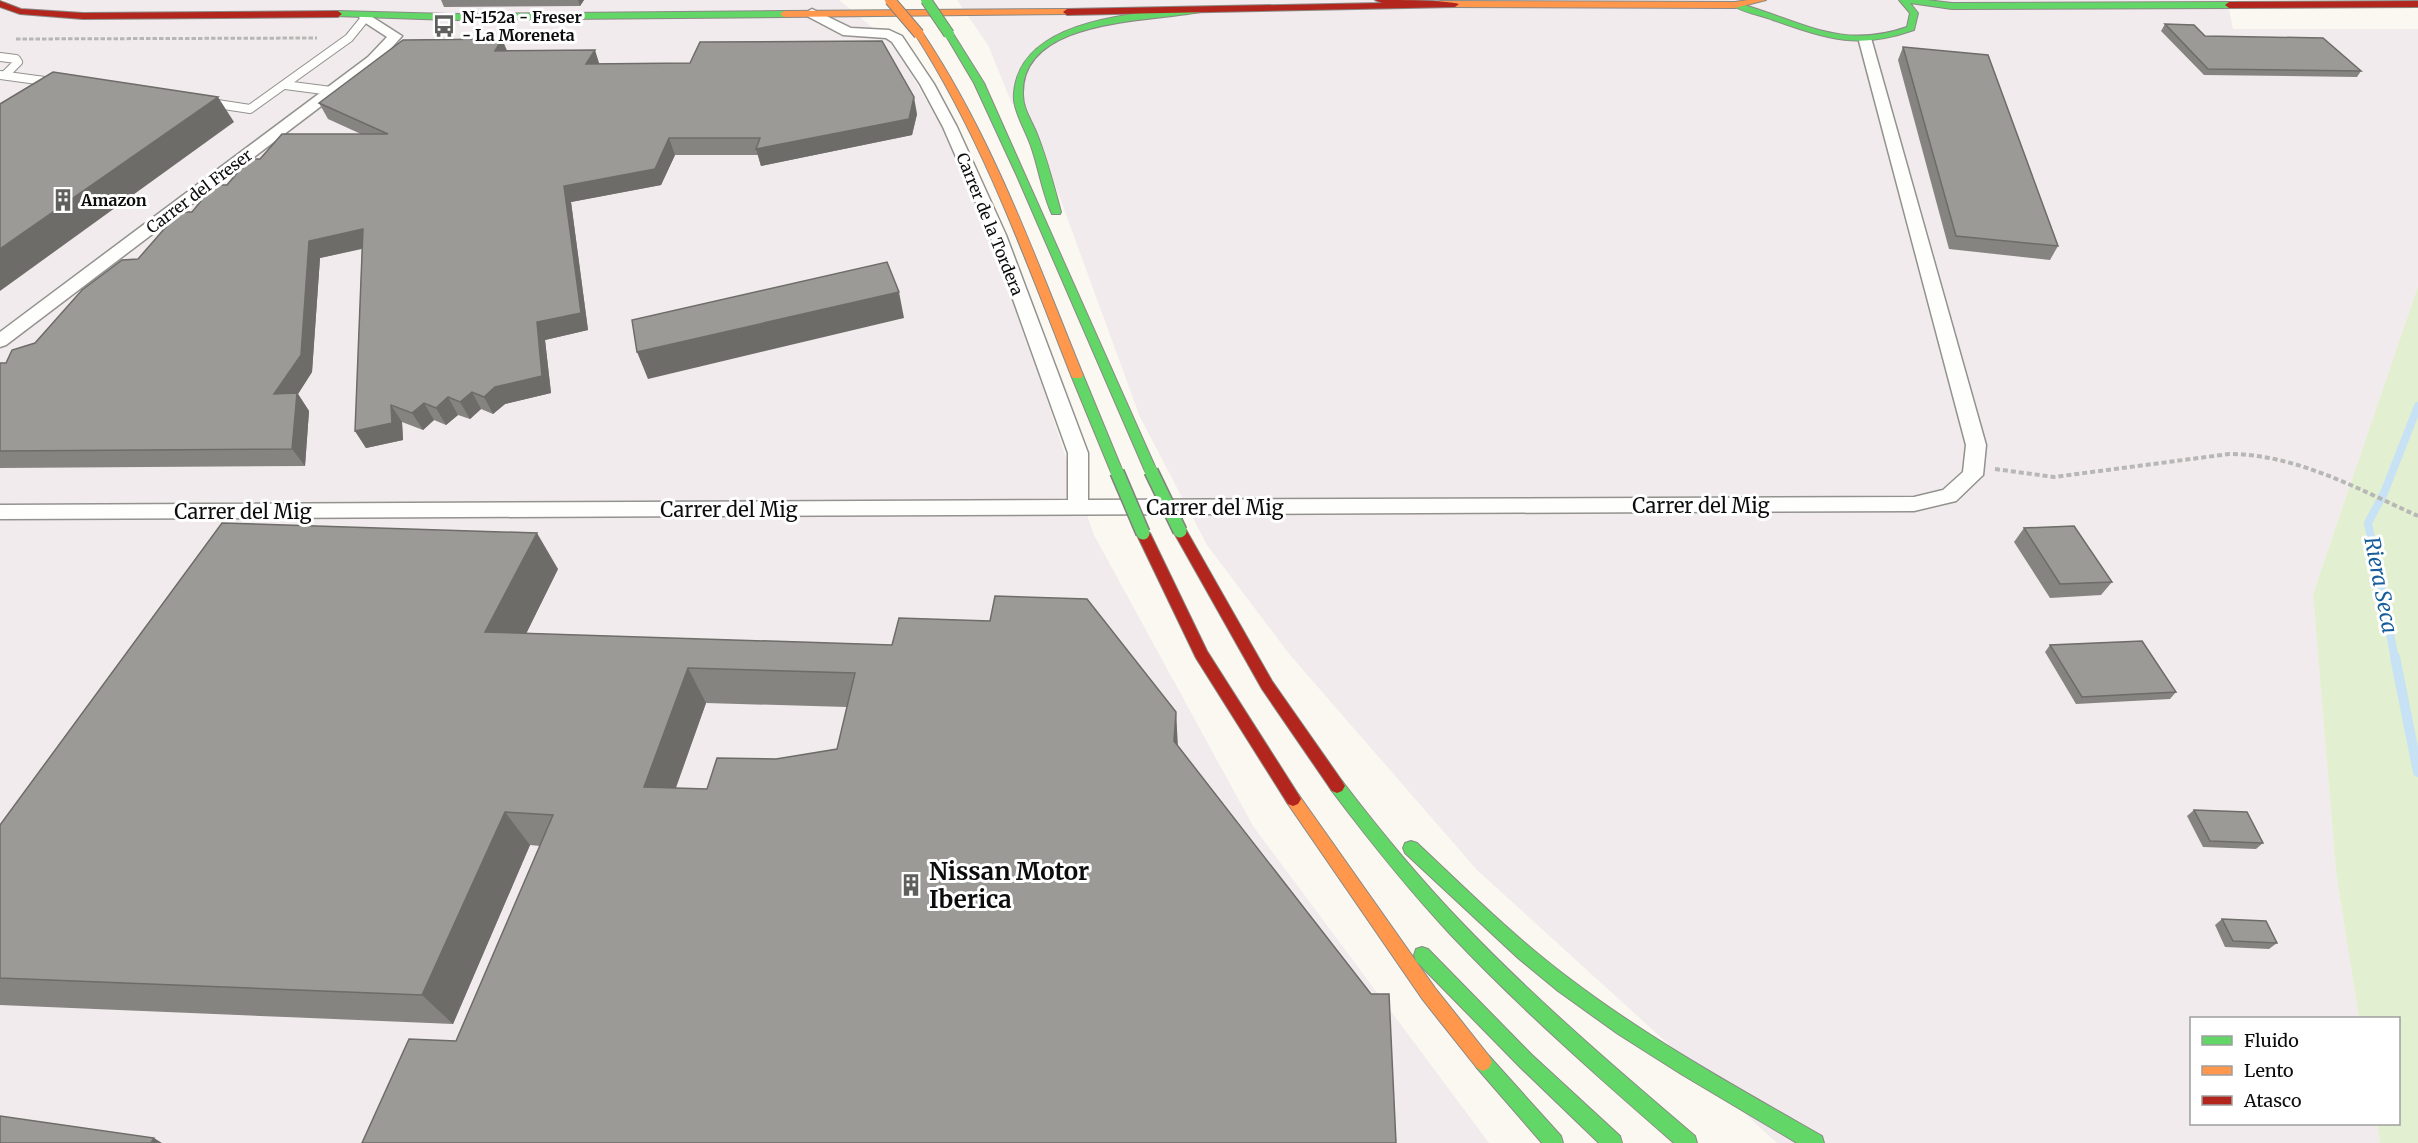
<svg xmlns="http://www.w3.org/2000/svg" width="2418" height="1143" viewBox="0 0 2418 1143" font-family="Merriweather,serif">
<rect width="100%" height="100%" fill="#faf8f0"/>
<g fill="#f1ebed">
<path d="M 6,0 L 839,0 L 896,47 L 947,137 L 1008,278 L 1064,452 L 1094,535 L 1253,826 L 1489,1143 L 0,1143 L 0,5 Z"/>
<path d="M 957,0 L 2227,0 L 2233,29 L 2418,29 L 2418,286 L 2313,594 L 2336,872 L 2359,1018 L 2192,1018 L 2192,1124 L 2377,1124 L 2380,1143 L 1777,1143 L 1477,870 L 1290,655 L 1207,545 L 1140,417 L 1026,105 L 1012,104 L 988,45 Z"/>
</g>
<path fill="#e2efd0" d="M 2418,286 L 2418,1143 L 2380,1143 L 2377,1124 L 2398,1124 L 2398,1018 L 2359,1018 L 2336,872 L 2313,594 Z"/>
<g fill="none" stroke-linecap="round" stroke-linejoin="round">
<path stroke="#c6e2f4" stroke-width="8" d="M 2395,659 L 2368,523 L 2384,493 L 2418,406"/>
<path stroke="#c6e2f4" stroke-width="10" d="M 2395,657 L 2418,772"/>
<g stroke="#93928f" stroke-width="10">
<g id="lane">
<path d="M 0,57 L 16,59 L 18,62 L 5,75"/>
<path d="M 0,75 L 52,82"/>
<path d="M 285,85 L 331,91"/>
<path d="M 211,103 L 250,109 L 349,38 L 366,17"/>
</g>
</g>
<g stroke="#93928f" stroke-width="3">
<g id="street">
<path d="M 812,9 L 851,28 L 889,30 L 902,36 L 934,84 L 957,127 L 1006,235 L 1088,453 L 1088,500 L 1914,497 L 1943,490 L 1963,472 L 1966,445 L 1859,41 L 1861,38 L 1871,38 L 1986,445 L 1983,475 L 1956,501 L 1914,511 L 0,519 L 0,505 L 1068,500 L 1068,453 L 990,235 L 943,127 L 920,84 L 892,42 L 886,38 L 843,35 L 807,16 L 805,13 Z"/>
<path d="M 366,13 L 402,36 L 378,63 L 6,345 L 0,347 L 0,332 L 368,57 L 387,37 L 361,20 L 359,17 Z"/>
</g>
</g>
<g stroke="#8a8985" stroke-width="2">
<g id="fast">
<path d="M 1899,0 L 1927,0 L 1952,3 L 2229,2 L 2233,5 L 2229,8 L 1952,9 L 1910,3 L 1918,13 L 1914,30 C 1857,50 1828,39 1773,20 C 1761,15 1744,13 1734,6 L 1741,4 C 1803,22 1841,50 1907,27 L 1910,13 Z"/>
<path d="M 1197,7 L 1200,8 L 1200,12 C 1150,22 1020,18 1023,95 C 1023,109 1032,121 1037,134 C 1047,159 1054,186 1061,212 L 1060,214 L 1052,214 C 1043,195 1039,170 1032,149 C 1027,132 1012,110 1014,93 C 1020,17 1140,13 1197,7 Z"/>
<path d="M 338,11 L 450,14 L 784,11 L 788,14 L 784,17 L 450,20 L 335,16 L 334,14 Z"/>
<path d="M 946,32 L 952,32 L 984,83 L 1157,471 L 1155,474 L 1147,474 L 1145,471 L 1017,176 L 974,83 L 945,34 Z"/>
<path d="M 1077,371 L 1083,375 L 1123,472 L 1121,475 L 1113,475 L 1111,472 L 1071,375 Z"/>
<path d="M 1337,779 L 1342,781 C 1380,831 1420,879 1463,924 C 1536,1000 1615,1068 1695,1136 L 1697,1143 L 1674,1143 C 1597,1076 1521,1009 1451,935 C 1408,889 1369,840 1332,791 L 1329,786 L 1332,781 Z"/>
<path d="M 1411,841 L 1417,843 C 1467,890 1515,938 1570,979 C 1649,1039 1736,1087 1822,1136 L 1824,1143 L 1797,1143 L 1681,1074 L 1618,1034 L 1558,991 L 1518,958 L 1405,853 L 1403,848 L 1405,843 Z"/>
<path d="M 1422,947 L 1428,949 L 1532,1055 L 1620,1136 L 1622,1143 L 1599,1143 L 1520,1067 L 1416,961 L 1414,955 L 1416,949 Z"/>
<path d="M 1483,1053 L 1489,1056 L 1561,1136 L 1563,1143 L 1542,1143 L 1477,1068 L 1474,1062 L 1477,1056 Z"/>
</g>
</g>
<g stroke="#8a8985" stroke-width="2">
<g id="slow">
<path d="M 1748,0 L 1766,0 L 1735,8 L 1440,7 L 1436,4 L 1440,1 L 1735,2 Z"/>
<path d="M 1067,9 L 1071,12 L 1070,14 L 784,17 L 780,14 L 784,11 Z"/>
<path d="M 916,32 L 922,32 C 993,138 1035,257 1083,375 L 1081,378 L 1073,378 L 1071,375 C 1025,258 983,140 915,34 Z"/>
<path d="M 1293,792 L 1298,794 L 1435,988 L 1489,1056 L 1492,1062 L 1489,1068 L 1483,1071 L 1477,1068 L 1423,1000 L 1288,804 L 1285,799 L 1288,794 Z"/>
</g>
</g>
<g stroke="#8a8985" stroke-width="2">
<g id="jam">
<path d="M 1375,0 C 1392,0 1447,0 1459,4 L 1455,7 L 1067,15 L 1063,12 L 1067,9 L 1382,3 Z"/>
<path d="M 0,1 L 21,9 L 83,13 L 338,11 L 342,14 L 338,17 L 83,19 L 20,14 L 0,7 Z"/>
<path d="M 2418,1 L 2418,7 L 2229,8 L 2225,5 L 2229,2 Z"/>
<path d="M 1180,526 L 1185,528 L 1272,681 L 1342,781 L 1345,786 L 1342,791 L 1337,793 L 1332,791 L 1262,689 L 1173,531 Z"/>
<path d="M 1143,528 L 1150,533 L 1207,651 L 1298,794 L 1301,799 L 1298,804 L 1293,806 L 1288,804 L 1196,658 L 1136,533 Z"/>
</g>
</g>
<path stroke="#b7b7b5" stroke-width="3" stroke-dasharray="4.5 2" stroke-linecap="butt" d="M 16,39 L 317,38"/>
<path stroke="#b7b7b5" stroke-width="4" stroke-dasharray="5 3" stroke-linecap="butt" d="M 1995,469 L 2054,477 L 2229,454 C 2296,454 2358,489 2418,516"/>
<use href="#lane" stroke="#fefefd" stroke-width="8"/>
<use href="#street" fill="#fefefd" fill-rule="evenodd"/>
<use href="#fast" fill="#63d668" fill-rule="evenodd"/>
<use href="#slow" fill="#ff974d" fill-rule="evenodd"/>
<use href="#jam" fill="#b3261e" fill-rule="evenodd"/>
<g stroke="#80807c" stroke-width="12" stroke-linecap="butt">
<path id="fast-bridge-far1" d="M 926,0 L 949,34"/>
</g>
<g stroke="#80807c" stroke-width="16" stroke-linecap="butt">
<g id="fast-bridge">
<path d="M 1151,471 L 1180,531"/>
<path d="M 1117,472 L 1143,533"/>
</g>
</g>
<g stroke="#80807c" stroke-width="12" stroke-linecap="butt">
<path id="slow-bridge" d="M 890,0 L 919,34"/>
</g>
<use href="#fast-bridge-far1" stroke="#63d668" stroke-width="10"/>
<use href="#fast-bridge" stroke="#63d668" stroke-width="13"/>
<use href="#slow-bridge" stroke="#ff974d" stroke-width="10"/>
</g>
<g fill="#868481" fill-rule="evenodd">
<path d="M 441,0 L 584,0 L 580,6 L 444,7 Z"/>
<path d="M 2165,24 L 2205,36 L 2361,71 L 2357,77 L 2204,75 L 2161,31 Z"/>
<path d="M 1903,47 L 2058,246 L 2050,260 L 1949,249 L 1898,60 Z"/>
<path d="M 507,51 L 600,64 L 917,114 L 912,135 L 761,166 L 758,155 L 675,155 L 661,185 L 571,202 L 588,330 L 545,340 L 551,393 L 505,404 L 493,414 L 481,409 L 470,419 L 458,415 L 446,425 L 434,420 L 423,430 L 402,422 L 403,440 L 366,448 L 355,431 L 362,249 L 320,258 L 312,372 L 298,394 L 309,411 L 305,466 L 0,468 L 0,363 L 6,363 L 35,343 L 138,259 L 192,212 L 260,159 L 361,134 L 328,119 L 319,103 Z"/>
<path d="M 2024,528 L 2112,582 L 2101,595 L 2050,598 L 2014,542 Z"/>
<path d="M 558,569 L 526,634 L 1176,712 L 1177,745 L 456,1041 L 540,846 L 530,845 L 453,1024 L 0,1005 L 0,825 ZM 706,703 L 847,707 L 837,749 L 707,789 L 676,788 Z"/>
<path d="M 2050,645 L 2176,692 L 2170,699 L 2076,704 L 2045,652 Z"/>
<path d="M 2194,810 L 2263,843 L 2256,849 L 2203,847 L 2187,816 Z"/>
<path d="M 2222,919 L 2277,943 L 2269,949 L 2225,947 L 2215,925 Z"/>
</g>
<g fill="#6d6c69">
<path d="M 578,0 L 584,0 L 580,6 Z"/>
<path d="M 502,39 L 509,55 L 495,51 Z"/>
<path d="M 595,50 L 600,66 L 586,64 Z"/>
<path d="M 218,97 L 234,122 L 0,291 L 0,249 Z"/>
<path d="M 914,97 L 917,114 L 912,135 L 761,166 L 756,149 Z"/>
<path d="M 669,138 L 675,155 L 661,185 L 571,202 L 588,330 L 545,340 L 551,393 L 505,404 L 493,414 L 484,397 L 537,322 L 564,186 Z"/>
<path d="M 363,229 L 373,246 L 320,258 L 312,372 L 298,394 L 309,411 L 305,466 L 292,449 L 274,394 L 309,241 Z"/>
<path d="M 899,292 L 904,318 L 648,379 L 637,352 Z"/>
<path d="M 472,392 L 481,409 L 470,419 L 460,402 Z"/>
<path d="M 448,397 L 458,415 L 446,425 L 436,408 Z"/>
<path d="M 424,403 L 434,420 L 423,430 L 412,413 Z"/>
<path d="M 391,405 L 402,422 L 403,440 L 366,448 L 355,431 Z"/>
<path d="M 537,533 L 558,569 L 509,668 L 485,632 Z"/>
<path d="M 688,668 L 706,703 L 664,820 L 644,787 Z"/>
<path d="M 1176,712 L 1178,747 L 1174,741 Z"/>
<path d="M 505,812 L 530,845 L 453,1024 L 422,995 Z"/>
<path d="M 154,1138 L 162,1143 L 151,1143 Z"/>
</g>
<g fill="#9c9a96" stroke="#6d6c69" stroke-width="1.5" fill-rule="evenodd">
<path d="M 2165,24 L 2194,25 L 2205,36 L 2323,38 L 2361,71 L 2208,69 Z"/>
<path d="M 502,39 L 495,51 L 595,50 L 586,64 L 690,63 L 700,42 L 882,41 L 914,97 L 909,119 L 756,149 L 760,138 L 669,138 L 655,169 L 564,186 L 581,313 L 537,322 L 542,376 L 495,387 L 484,397 L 472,392 L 460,402 L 448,397 L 436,408 L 424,403 L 412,413 L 391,405 L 392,423 L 355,431 L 363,229 L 309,241 L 301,355 L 274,394 L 297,393 L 292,449 L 0,451 L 0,363 L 6,363 L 12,350 L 35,343 L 82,290 L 122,260 L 138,259 L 179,212 L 192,212 L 214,185 L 227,185 L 249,159 L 260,159 L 282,134 L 388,134 L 319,103 L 403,40 Z"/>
<path d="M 1903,47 L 1988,55 L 2058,246 L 1956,236 Z"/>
<path d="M 53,72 L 218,97 L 0,249 L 0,104 Z"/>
<path d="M 887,262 L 899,292 L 637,352 L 632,320 Z"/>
<path d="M 222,523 L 537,533 L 485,632 L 892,645 L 899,618 L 990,621 L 995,596 L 1087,599 L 1176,712 L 1174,741 L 1371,994 L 1389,994 L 1396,1143 L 362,1143 L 409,1039 L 456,1041 L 553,815 L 505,812 L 422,995 L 0,978 L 0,825 ZM 688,668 L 855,673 L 837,749 L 776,759 L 717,758 L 707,789 L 644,787 Z"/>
<path d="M 2074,526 L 2112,582 L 2060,584 L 2024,528 Z"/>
<path d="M 2142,641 L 2176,692 L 2082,697 L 2050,645 Z"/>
<path d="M 2194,810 L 2247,812 L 2263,843 L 2210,841 Z"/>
<path d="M 2222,919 L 2266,921 L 2277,943 L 2233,941 Z"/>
<path d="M 0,1116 L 154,1138 L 151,1143 L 0,1143 Z"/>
</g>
<defs>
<g id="bus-bare" transform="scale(1.8)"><path d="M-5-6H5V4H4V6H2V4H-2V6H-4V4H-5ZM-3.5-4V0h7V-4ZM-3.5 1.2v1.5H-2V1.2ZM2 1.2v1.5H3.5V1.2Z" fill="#5f5f5c" stroke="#fff" stroke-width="2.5" paint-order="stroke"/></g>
<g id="building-bare" transform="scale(1.8)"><path d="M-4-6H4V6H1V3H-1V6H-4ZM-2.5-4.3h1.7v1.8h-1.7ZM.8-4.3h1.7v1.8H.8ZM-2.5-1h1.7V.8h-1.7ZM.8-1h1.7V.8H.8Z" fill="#5f5f5c" stroke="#fff" stroke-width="2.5" paint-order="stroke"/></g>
</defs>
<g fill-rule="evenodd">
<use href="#bus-bare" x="444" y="26"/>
<use href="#building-bare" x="63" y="200"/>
<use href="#building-bare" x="911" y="885"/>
</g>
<g text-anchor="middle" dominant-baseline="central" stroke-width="6" stroke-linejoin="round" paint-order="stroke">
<g font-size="16" font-weight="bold" fill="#0c0c0c" stroke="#fff" text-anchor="start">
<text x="462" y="17">N-152a - Freser<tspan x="462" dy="18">- La Moreneta</tspan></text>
<text x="81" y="200">Amazon</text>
</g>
<g font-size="16" fill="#0c0c0c" stroke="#fff">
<text transform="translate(199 191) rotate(-37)">Carrer del Freser</text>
<text transform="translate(990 224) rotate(68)">Carrer de la Tordera</text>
</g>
<g font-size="20" fill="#0c0c0c" stroke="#fff">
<text x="1701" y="505">Carrer del Mig</text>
<text x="1215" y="507">Carrer del Mig</text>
<text x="729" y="509">Carrer del Mig</text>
<text x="243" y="511">Carrer del Mig</text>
</g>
<g font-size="21" font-style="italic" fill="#175d9c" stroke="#fff">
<text transform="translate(2381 585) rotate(79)">Riera Seca</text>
</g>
<g font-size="24" font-weight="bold" fill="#0c0c0c" stroke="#fff" text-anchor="start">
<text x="929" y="871">Nissan Motor<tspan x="929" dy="28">Iberica</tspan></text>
</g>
</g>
<rect x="2190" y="1017" width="210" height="108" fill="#ffffff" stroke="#9e9e9e" stroke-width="1.5"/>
<rect x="2202" y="1036" width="30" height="9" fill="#63d668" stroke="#9e9e9e" stroke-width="1.5"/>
<text x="2244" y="1047" font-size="18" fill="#0c0c0c">Fluido</text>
<rect x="2202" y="1066" width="30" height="9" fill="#ff974d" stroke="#9e9e9e" stroke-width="1.5"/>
<text x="2244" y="1077" font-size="18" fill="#0c0c0c">Lento</text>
<rect x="2202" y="1096" width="30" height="9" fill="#b3261e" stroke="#9e9e9e" stroke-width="1.5"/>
<text x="2244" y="1107" font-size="18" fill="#0c0c0c">Atasco</text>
</svg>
